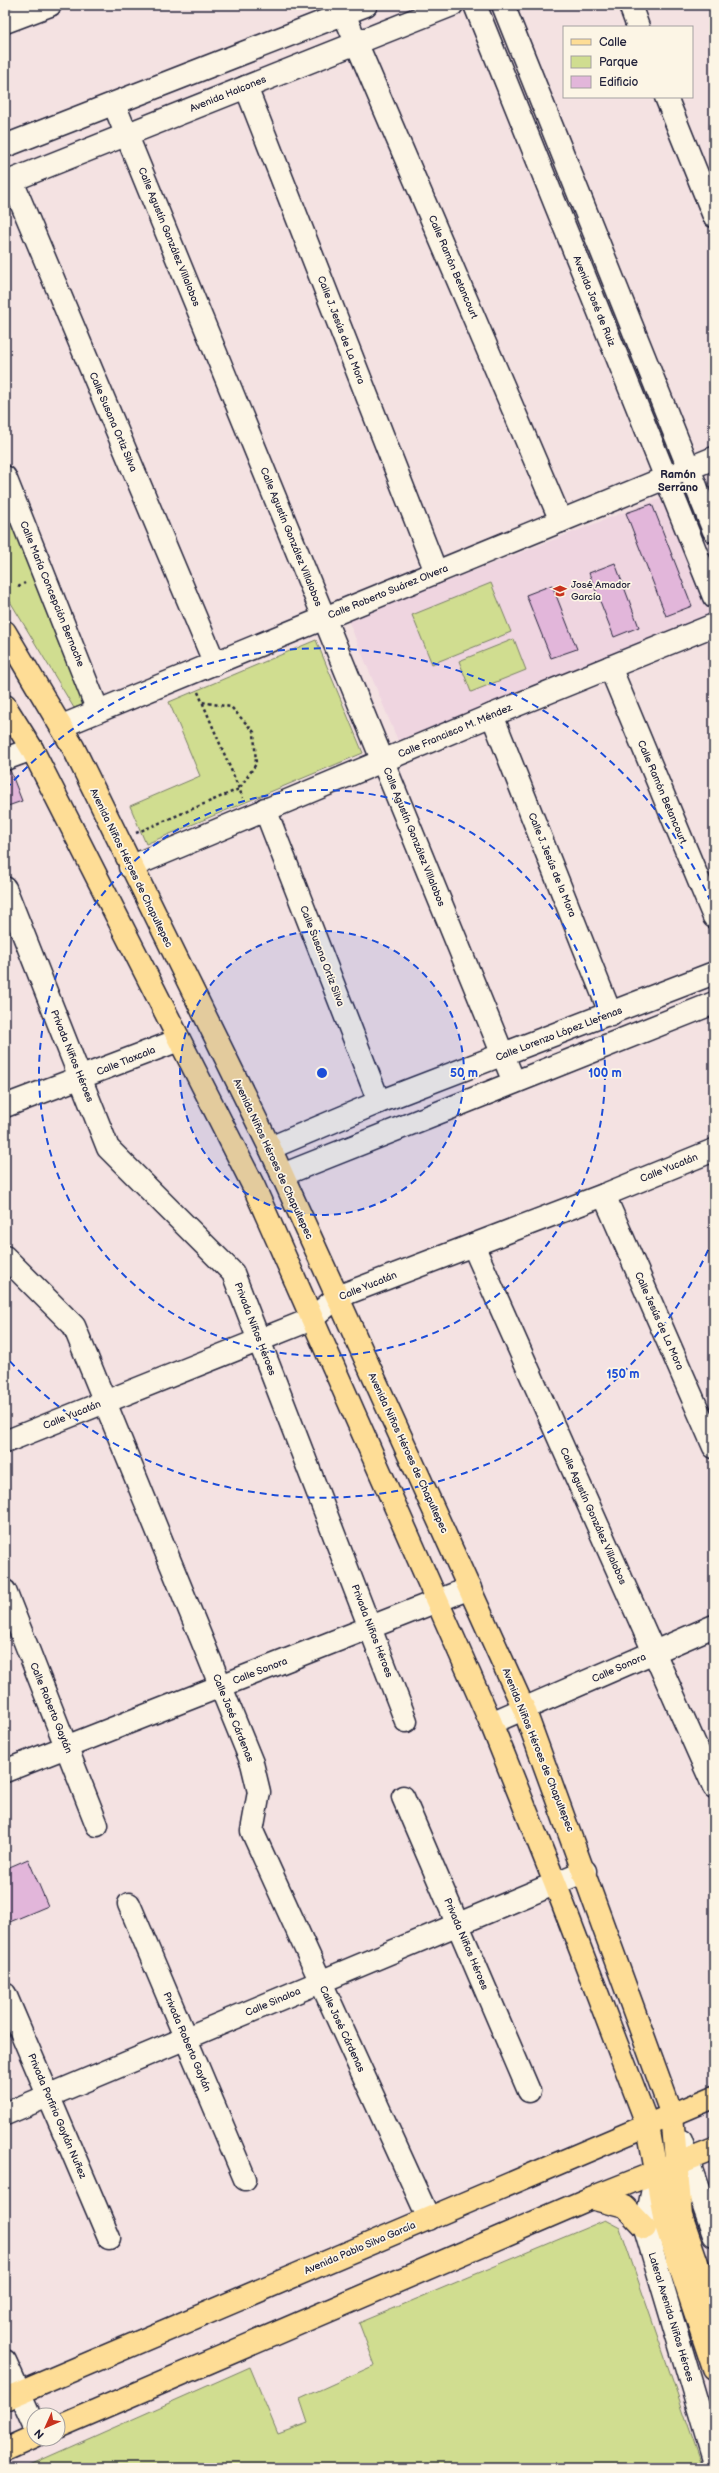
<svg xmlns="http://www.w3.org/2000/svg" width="719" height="2473" viewBox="0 0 719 2473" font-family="'Balsamiq Sans',sans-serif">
<rect width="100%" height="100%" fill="#f4e2e2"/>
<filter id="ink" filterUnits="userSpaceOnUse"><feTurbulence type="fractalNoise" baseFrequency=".025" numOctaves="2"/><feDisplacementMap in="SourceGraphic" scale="8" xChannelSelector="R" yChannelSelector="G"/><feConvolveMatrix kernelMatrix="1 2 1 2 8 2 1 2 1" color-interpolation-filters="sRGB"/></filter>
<g filter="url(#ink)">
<path fill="#efd5e0" d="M 663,497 L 709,614 L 398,741 L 348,620 Z"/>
<g fill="#d0dd90" stroke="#798066">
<path d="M 5,506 L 86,704 L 74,708 L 5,593 Z"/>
<path d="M 491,583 L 511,632 L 432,664 L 412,615 Z"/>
<path d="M 514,639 L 526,670 L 471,692 L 459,661 Z"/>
<path d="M 316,640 L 363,753 L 146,844 L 130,806 L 200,776 L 169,702 Z"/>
<path d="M 605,2220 L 620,2228 L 703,2468 L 23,2468 L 250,2367 L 278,2434 L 308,2423 L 300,2399 L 375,2365 L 359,2323 Z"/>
</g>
<g fill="#e2b6da" stroke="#22223b">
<path d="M 652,504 L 692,606 L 666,616 L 626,513 Z"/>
<path d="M 615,563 L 639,627 L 614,637 L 589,573 Z"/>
<path d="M 552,585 L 577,649 L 551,658 L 526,595 Z"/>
<path d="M 10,770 L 22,801 L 5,807 L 5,771 Z"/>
<path d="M 28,1859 L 48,1906 L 5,1924 L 5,1869 Z"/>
</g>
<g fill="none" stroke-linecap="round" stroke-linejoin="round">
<g stroke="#22223b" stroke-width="25">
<g id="minor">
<path d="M 475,5 L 714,597"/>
<path d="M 503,5 L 714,531"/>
<path d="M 630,5 L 638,27"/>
<path d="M 344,14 L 561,521"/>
<path d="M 5,22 L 50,5"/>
<path d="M 246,87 L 436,572"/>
<path d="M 666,97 L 714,216"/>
<path d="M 114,104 L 514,1082"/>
<path d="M 5,146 L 366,5"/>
<path d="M 12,181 L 215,664"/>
<path d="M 5,183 L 452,5"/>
<path d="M 5,477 L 98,711"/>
<path d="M 610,667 L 714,917"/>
<path d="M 492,715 L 611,1015"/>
<path d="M 62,726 L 714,458"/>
<path d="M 5,759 L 32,749"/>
<path d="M 265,809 L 379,1102"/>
<path d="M 130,867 L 492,715 L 714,625"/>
<path d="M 5,888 L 108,1148 L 233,1273 L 406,1721"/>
<path d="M 5,1106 L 179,1040"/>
<path d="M 270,1148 L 379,1102 L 714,973"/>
<path d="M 282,1175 L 714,1003"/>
<path d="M 604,1195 L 714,1447"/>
<path d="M 473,1245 L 714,1787"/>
<path d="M 5,1257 L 74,1326 L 252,1763 L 259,1792 L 252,1831 L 429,2219"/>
<path d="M 5,1442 L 312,1319 L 337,1297 L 604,1195 L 714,1150"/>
<path d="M 5,1591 L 97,1825"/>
<path d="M 491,1723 L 714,1626"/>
<path d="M 5,1771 L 470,1588"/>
<path d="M 403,1797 L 529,2091"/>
<path d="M 129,1904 L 245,2179"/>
<path d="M 5,1994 L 109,2238"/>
<path d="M 5,2114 L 585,1871"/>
<path d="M 681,2141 L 714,2235"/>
<path d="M 656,2174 L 645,2228 L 714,2460"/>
<path d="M 5,2361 L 34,2425"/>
</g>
</g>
<g stroke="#22223b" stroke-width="25">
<g id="major">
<path d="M 5,632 L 73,747 L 270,1148 L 524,1709 L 672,2115 L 681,2216 L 714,2312"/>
<path d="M 5,706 L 32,749 L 254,1187 L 491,1723 L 555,1883 L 648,2126 L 665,2222 L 714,2369"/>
<path d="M 591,2198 L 625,2207 L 645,2228"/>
<path d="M 5,2399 L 714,2097"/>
<path d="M 58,2427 L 591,2198 L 714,2149"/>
<path d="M 5,2450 L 34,2437"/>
</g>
</g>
<g stroke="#22223b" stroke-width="2.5" stroke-dasharray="3 3" stroke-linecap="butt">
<path d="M 18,587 L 25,583"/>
<path d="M 198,692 L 243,798"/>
<path d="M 136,833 L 239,789 L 256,764 L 254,732 L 231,707 L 202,702"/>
</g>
<use href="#minor" stroke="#fcf5e5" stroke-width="22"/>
<use href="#major" stroke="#fedd96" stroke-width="22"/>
</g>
</g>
<circle cx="322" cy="1073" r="142" fill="#1d4ed8" fill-opacity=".12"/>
<g fill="none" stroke="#1d4ed8" stroke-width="2" stroke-dasharray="7 5">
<circle cx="322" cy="1073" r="142"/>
<circle cx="322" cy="1073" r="283"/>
<path d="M713 1239A425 425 0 0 1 6 1357M6 789A425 425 0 0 1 713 907"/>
</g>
<defs>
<g id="school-bare" transform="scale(1.08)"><path d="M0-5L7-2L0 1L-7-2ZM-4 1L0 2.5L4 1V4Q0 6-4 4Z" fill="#c8321e" stroke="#fcf5e5" stroke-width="2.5" paint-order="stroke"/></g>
</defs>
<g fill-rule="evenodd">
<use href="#school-bare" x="560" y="591"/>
</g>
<g text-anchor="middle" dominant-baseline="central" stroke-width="3.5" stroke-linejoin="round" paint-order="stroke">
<g font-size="10" fill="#22223b" stroke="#fcf5e5">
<text transform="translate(228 94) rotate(-22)">Avenida Halcones</text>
<text transform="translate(169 237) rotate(68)">Calle Agustín González Villalobos</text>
<text transform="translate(453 267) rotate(67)">Calle Ramón Betancourt</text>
<text transform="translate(594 301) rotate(68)">Avenida José de Ruiz</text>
<text transform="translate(341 330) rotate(69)">Calle J. Jesús de La Mora</text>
<text transform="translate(113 422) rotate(67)">Calle Susana Ortiz Silva</text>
<text transform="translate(291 537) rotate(68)">Calle Agustín González Villalobos</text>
<text transform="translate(388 592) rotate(-22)">Calle Roberto Suárez Olvera</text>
<text transform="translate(52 594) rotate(68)">Calle María Concepción Bernache</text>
<text transform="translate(455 731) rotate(-23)">Calle Francisco M. Méndez</text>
<text transform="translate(662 792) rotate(67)">Calle Ramón Betancourt</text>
<text transform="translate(414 837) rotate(68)">Calle Agustín González Villalobos</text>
<text transform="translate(552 865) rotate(68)">Calle J. Jesús de la Mora</text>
<text transform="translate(131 868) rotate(64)">Avenida Niños Héroes de Chapultepec</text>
<text transform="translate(322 956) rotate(69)">Calle Susana Ortiz Silva</text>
<text transform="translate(559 1034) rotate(-21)">Calle Lorenzo López Llerenas</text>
<text transform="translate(72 1056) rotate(68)">Privada Niños Héroes</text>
<text transform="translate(126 1061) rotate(-22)">Calle Tlaxcala</text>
<text transform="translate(273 1159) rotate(65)">Avenida Niños Héroes de Chapultepec</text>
<text transform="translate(669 1168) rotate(-22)">Calle Yucatán</text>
<text transform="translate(368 1286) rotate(-22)">Calle Yucatán</text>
<text transform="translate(659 1321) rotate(66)">Calle Jesús de La Mora</text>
<text transform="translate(255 1329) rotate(69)">Privada Niños Héroes</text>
<text transform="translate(72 1415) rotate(-22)">Calle Yucatán</text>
<text transform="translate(408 1453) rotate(65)">Avenida Niños Héroes de Chapultepec</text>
<text transform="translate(593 1516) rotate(66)">Calle Agustín González Villalobos</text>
<text transform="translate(372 1631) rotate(69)">Privada Niños Héroes</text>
<text transform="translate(619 1668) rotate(-24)">Calle Sonora</text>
<text transform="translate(260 1671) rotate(-21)">Calle Sonora</text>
<text transform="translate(51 1708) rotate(68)">Calle Roberto Gaytán</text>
<text transform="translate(233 1718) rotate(68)">Calle José Cárdenas</text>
<text transform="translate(538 1750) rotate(68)">Avenida Niños Héroes de Chapultepec</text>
<text transform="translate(466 1944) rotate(67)">Privada Niños Héroes</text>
<text transform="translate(273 2002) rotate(-23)">Calle Sinaloa</text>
<text transform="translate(342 2029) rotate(65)">Calle José Cárdenas</text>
<text transform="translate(187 2042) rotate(67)">Privada Roberto Gaytán</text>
<text transform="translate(57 2116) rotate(67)">Privada Porfirio Gaytán Nuñez</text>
<text transform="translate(360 2248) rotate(-23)">Avenida Pablo Silva García</text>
<text transform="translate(671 2317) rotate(73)">Lateral Avenida Niños Héroes</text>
</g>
<g font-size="10" fill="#22223b" stroke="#fcf5e5" text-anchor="start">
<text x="571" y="585">José Amador<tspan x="571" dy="12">García</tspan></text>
</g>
<g font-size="11" font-weight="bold" fill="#22223b" stroke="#fcf5e5">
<text x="678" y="474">Ramón<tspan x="678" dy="13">Serrano</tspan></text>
</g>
</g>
<circle cx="322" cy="1073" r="6" fill="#1d4ed8" stroke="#fcf5e5" stroke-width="2"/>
<g font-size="12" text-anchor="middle" font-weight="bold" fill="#1d4ed8" stroke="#fcf5e5" stroke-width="3.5" stroke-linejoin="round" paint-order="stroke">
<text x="464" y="1077">50 m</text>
<text x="605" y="1077">100 m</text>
<text x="623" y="1378">150 m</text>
</g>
<rect width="719" height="2473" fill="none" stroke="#fcf5e5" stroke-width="20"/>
<rect x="10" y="10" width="699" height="2453" fill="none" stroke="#22223b" stroke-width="1.5" filter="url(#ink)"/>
<rect x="563" y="26" width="130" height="72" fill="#fcf5e5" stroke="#a5a1a1"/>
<rect x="571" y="39" width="20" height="6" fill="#fedd96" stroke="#a5a1a1"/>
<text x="599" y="46" font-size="12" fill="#22223b">Calle</text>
<rect x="571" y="56" width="20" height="12" fill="#d0dd90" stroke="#a5a1a1"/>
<text x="599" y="66" font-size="12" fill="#22223b">Parque</text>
<rect x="571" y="76" width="20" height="12" fill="#e2b6da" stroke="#a5a1a1"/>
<text x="599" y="86" font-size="12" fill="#22223b">Edificio</text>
<g transform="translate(46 2427) rotate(225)"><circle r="19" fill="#fcf5e5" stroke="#a5a1a1"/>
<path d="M0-3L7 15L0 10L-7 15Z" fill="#c8321e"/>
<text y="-6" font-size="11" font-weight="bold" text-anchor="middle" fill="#22223b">N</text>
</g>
</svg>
